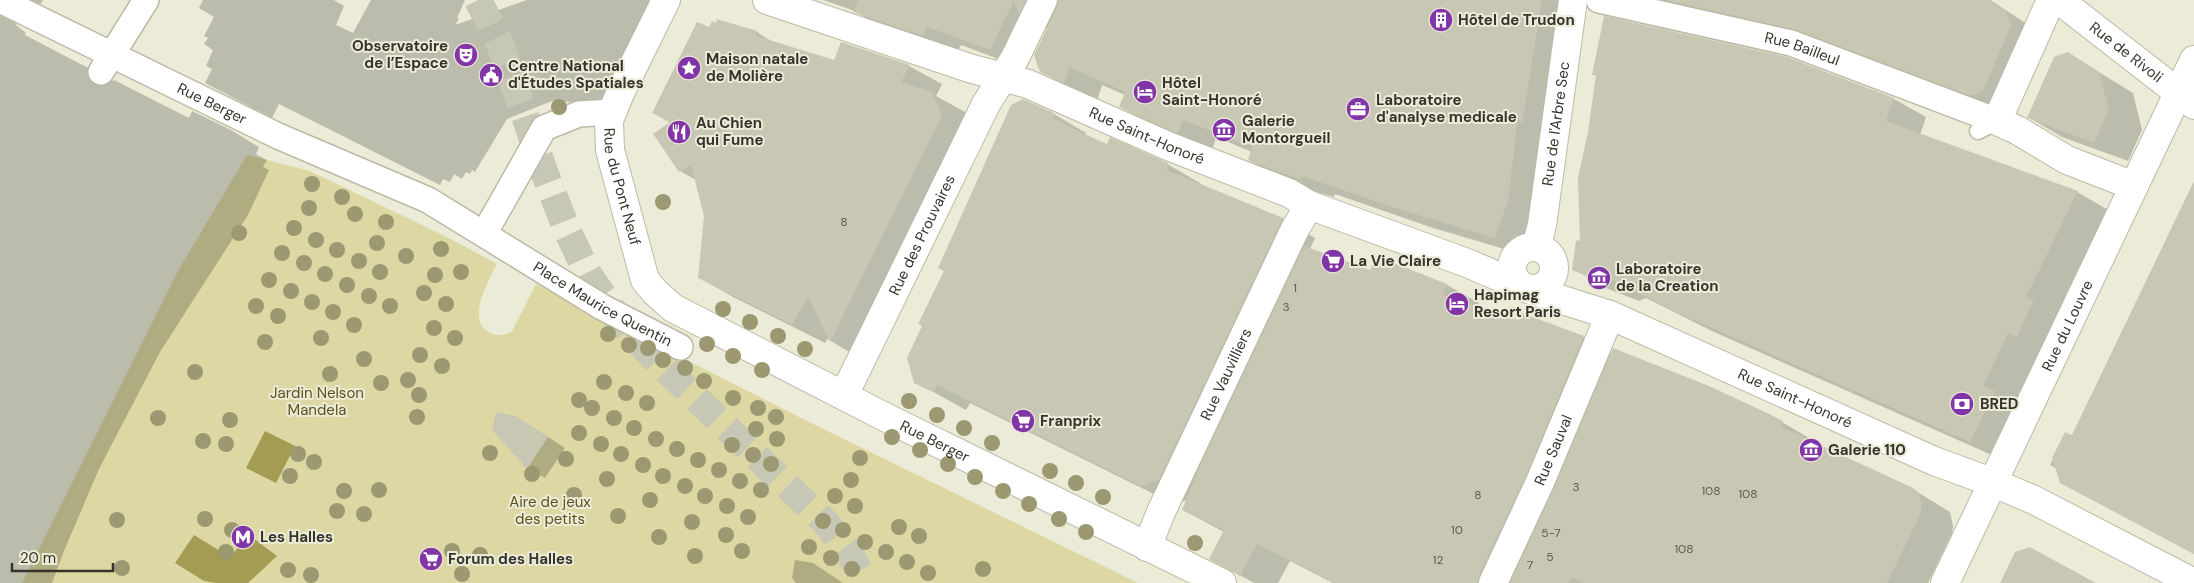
<svg xmlns="http://www.w3.org/2000/svg" width="2194" height="583" viewBox="0 0 2194 583" font-family="'DM Sans',sans-serif">
<rect width="100%" height="100%" fill="#ecebd8"/>
<path fill="#ddd8a3" d="M 247,155 L 310,171 L 449,238 L 497,264 C 489,280 463,324 493,334 C 500,336 506,335 512,331 L 536,284 L 803,419 L 1138,583 L 22,583 L 179,269 Z"/>
<g fill="#a49c52">
<path d="M 265,431 L 295,446 L 276,483 L 246,468 Z"/>
<path d="M 194,535 L 230,557 L 249,535 L 277,556 L 248,583 L 216,583 L 204,581 L 175,563 Z"/>
</g>
<g fill="#0003">
<path d="M 0,0 L 43,0 L 40,5 L 28,1 L 14,18 L 16,25 L 26,33 L 25,35 L 113,81 L 114,80 L 189,118 L 192,111 L 231,130 L 259,147 L 256,154 L 267,160 L 263,167 L 269,170 L 248,215 L 160,352 L 99,469 L 64,551 L 52,583 L 0,583 Z"/>
<path d="M 203,0 L 334,0 L 344,6 L 336,25 L 353,33 L 371,0 L 465,0 L 457,18 L 459,19 L 455,25 L 527,0 L 666,0 L 609,104 L 552,101 L 507,119 L 475,172 L 472,170 L 470,174 L 466,172 L 462,179 L 454,174 L 450,182 L 443,179 L 440,185 L 279,104 L 272,118 L 205,83 L 212,69 L 206,66 L 213,50 L 204,44 L 208,38 L 204,36 L 214,17 L 199,8 Z"/>
<path d="M 823,0 L 1578,0 L 1528,256 L 1430,227 L 1335,194 L 1334,197 L 1310,190 L 1282,179 L 1249,160 L 1252,152 L 1216,137 L 1212,151 L 1154,126 L 1121,107 L 1125,95 L 1102,85 L 1097,101 L 1074,91 L 1041,71 L 1048,29 L 1044,26 L 1023,68 L 961,45 L 956,54 L 887,31 L 855,11 Z"/>
<path d="M 1633,0 L 1990,0 L 2038,31 L 2004,113 Z"/>
<path d="M 710,29 L 757,32 L 776,44 L 835,62 L 909,66 L 942,84 L 936,96 L 965,112 L 974,135 L 863,360 L 831,341 L 829,336 L 825,343 L 733,297 L 700,278 L 706,216 L 696,180 L 680,171 L 671,123 L 654,113 Z"/>
<path d="M 2068,53 L 2133,93 L 2142,130 L 2128,161 L 2062,137 L 2028,117 Z"/>
<path d="M 1786,58 L 1894,99 L 1926,117 L 1920,135 L 2077,192 L 2110,211 L 2003,460 L 1712,331 L 1646,298 L 1639,301 L 1606,288 L 1574,269 L 1581,243 L 1589,133 L 1597,76 L 1594,74 Z"/>
<path d="M 1054,114 L 1086,133 L 1085,136 L 1108,145 L 1167,164 L 1200,183 L 1200,185 L 1283,219 L 1315,238 L 1310,249 L 1371,272 L 1377,258 L 1447,285 L 1479,303 L 1477,307 L 1519,322 L 1523,315 L 1584,337 L 1612,354 L 1782,422 L 1814,441 L 1813,443 L 1911,488 L 1950,512 L 1953,526 L 1952,533 L 1928,583 L 1333,583 L 1290,561 L 1278,583 L 1254,583 L 1211,559 L 1224,532 L 1183,510 L 1187,500 L 1174,504 L 970,403 L 966,410 L 915,382 Z"/>
<path d="M 2194,184 L 2194,554 L 2061,482 L 2057,469 L 2050,465 L 2065,433 L 2072,436 Z"/>
<path d="M 534,428 L 565,448 L 545,478 L 528,468 Z"/>
<path d="M 795,560 L 813,563 L 843,583 L 796,583 L 792,578 Z"/>
</g>
<g fill="#c8c7b4">
<path d="M 858,0 L 1026,0 L 1019,14 L 1014,0 L 990,50 L 927,27 L 923,36 L 853,12 Z"/>
<path d="M 1058,0 L 1542,0 L 1522,124 L 1518,118 L 1508,201 L 1495,238 L 1395,208 L 1302,176 L 1301,179 L 1276,171 L 1248,160 L 1252,147 L 1183,120 L 1178,133 L 1174,132 L 1119,107 L 1125,92 L 1069,67 L 1064,83 L 1040,72 L 1034,55 L 1057,7 Z"/>
<path d="M 1665,0 L 1988,0 L 2006,12 L 2011,26 L 1983,91 L 1971,96 L 1796,30 Z"/>
<path d="M 1604,16 L 1787,57 L 1894,98 L 1886,121 L 2078,191 L 2026,297 L 2033,301 L 2017,337 L 2008,333 L 1983,386 L 1995,391 L 1970,442 L 1678,313 L 1613,280 L 1606,284 L 1572,270 L 1576,240 L 1580,241 L 1578,178 L 1588,132 L 1596,75 L 1592,75 Z"/>
<path d="M 717,19 L 757,31 L 756,36 L 834,60 L 841,42 L 910,65 L 901,82 L 932,92 L 942,115 L 830,342 L 808,297 L 792,325 L 698,278 L 704,216 L 691,165 L 679,172 L 653,134 L 670,122 L 652,113 L 697,22 L 709,27 L 712,21 L 716,23 Z"/>
<path d="M 2068,52 L 2099,72 L 2109,110 L 2094,143 L 2027,118 L 2054,57 Z"/>
<path d="M 1023,99 L 1054,113 L 1053,118 L 1080,132 L 1107,144 L 1110,137 L 1168,163 L 1167,170 L 1283,218 L 1159,480 L 1141,486 L 937,385 L 933,392 L 914,383 L 907,358 L 922,326 L 918,324 L 944,271 L 938,268 L 1011,105 Z"/>
<path d="M 2194,181 L 2194,554 L 2060,483 L 2052,458 L 2065,432 L 2072,435 Z"/>
<path d="M 1304,246 L 1370,270 L 1376,256 L 1447,284 L 1443,295 L 1519,320 L 1522,313 L 1584,336 L 1526,476 L 1479,576 L 1478,583 L 1335,583 L 1257,544 L 1240,576 L 1209,559 L 1224,530 L 1182,510 L 1199,468 Z"/>
<path d="M 1613,348 L 1709,386 L 1767,413 L 1783,421 L 1781,427 L 1911,487 L 1918,492 L 1922,504 L 1920,515 L 1887,583 L 1586,583 L 1571,577 L 1568,583 L 1510,583 L 1554,488 Z"/>
<path d="M 496,412 L 516,416 L 548,437 L 527,469 L 492,430 Z"/>
<path d="M 2030,547 L 2037,551 L 2096,583 L 2000,583 L 2015,552 Z"/>
</g>
<g fill="none" stroke-linecap="round" stroke-linejoin="round">
<path stroke="#c7c7b6" stroke-width="28" stroke-dasharray="28 14" stroke-linecap="butt" d="M 478,0 L 499,41 L 545,174 L 567,230 L 588,274 L 620,321 L 651,355 L 826,523 L 849,553 L 867,583"/>
<g stroke="#bbbaa7" stroke-width="19">
<path id="service" d="M 1978,131 L 1997,121"/>
</g>
<g stroke="#bbbaa7" stroke-width="28">
<g id="pedestrian">
<path id="s1" d="M 0,0 L 278,136 L 428,200 L 602,307 L 680,347"/>
<path id="s2" d="M 1599,0 L 1791,43 L 1997,121"/>
<path d="M 101,72 L 146,0"/>
<path d="M 484,234 L 544,128 L 579,114 L 612,112"/>
</g>
</g>
<g stroke="#bbbaa7" stroke-width="30">
<g id="minor">
<path id="s3" d="M 666,0 L 621,91 L 609,120 L 610,150 L 645,280 L 655,292 L 673,308 L 883,416 L 1222,583"/>
<path id="s4" d="M 767,0 L 969,68 L 1028,84 L 1168,146 L 1289,193 L 1309,205 L 1467,263 L 1521,286"/>
<path d="M 2051,0 L 1997,121 L 2017,130 L 2067,160 L 2134,186"/>
<path id="s5" d="M 2059,0 L 2194,105"/>
<circle cx="1533" cy="268" r="21"/>
<path id="s6" d="M 1536,247 L 1542,225 L 1573,0"/>
<path id="s7" d="M 1528,289 L 1610,315 L 1934,461 L 1994,483"/>
<path id="s8" d="M 844,395 L 986,104 L 1015,58 L 1043,0"/>
<path id="s9" d="M 1147,547 L 1161,512 L 1294,231 L 1309,205"/>
<path id="s10" d="M 1493,583 L 1540,482 L 1610,315"/>
</g>
</g>
<g stroke="#bbbaa7" stroke-width="30">
<path id="tertiary" d="M 1994,483 L 2034,500 L 2194,583"/>
</g>
<g stroke="#bbbaa7" stroke-width="30">
<g id="secondary">
<path id="s11" d="M 1945,583 L 2194,60"/>
</g>
</g>
<use href="#service" stroke="#fff" stroke-width="16"/>
<use href="#pedestrian" stroke="#fff" stroke-width="25"/>
<use href="#minor" stroke="#fff" stroke-width="28"/>
<use href="#tertiary" stroke="#fff" stroke-width="28"/>
<use href="#secondary" stroke="#fff" stroke-width="28"/>
</g>
<g fill="#9c9871">
<circle cx="559" cy="107" r="8"/>
<circle cx="312" cy="184" r="8"/>
<circle cx="342" cy="197" r="8"/>
<circle cx="663" cy="202" r="8"/>
<circle cx="309" cy="208" r="8"/>
<circle cx="355" cy="214" r="8"/>
<circle cx="386" cy="222" r="8"/>
<circle cx="294" cy="228" r="8"/>
<circle cx="239" cy="233" r="8"/>
<circle cx="316" cy="240" r="8"/>
<circle cx="377" cy="243" r="8"/>
<circle cx="441" cy="249" r="8"/>
<circle cx="337" cy="250" r="8"/>
<circle cx="282" cy="253" r="8"/>
<circle cx="406" cy="256" r="8"/>
<circle cx="359" cy="261" r="8"/>
<circle cx="304" cy="263" r="8"/>
<circle cx="380" cy="272" r="8"/>
<circle cx="461" cy="272" r="8"/>
<circle cx="325" cy="274" r="8"/>
<circle cx="435" cy="275" r="8"/>
<circle cx="269" cy="280" r="8"/>
<circle cx="347" cy="285" r="8"/>
<circle cx="291" cy="291" r="8"/>
<circle cx="424" cy="293" r="8"/>
<circle cx="369" cy="296" r="8"/>
<circle cx="312" cy="302" r="8"/>
<circle cx="446" cy="304" r="8"/>
<circle cx="256" cy="306" r="8"/>
<circle cx="390" cy="306" r="8"/>
<circle cx="723" cy="309" r="8"/>
<circle cx="333" cy="312" r="8"/>
<circle cx="278" cy="316" r="8"/>
<circle cx="750" cy="322" r="8"/>
<circle cx="354" cy="325" r="8"/>
<circle cx="434" cy="328" r="8"/>
<circle cx="608" cy="334" r="8"/>
<circle cx="778" cy="336" r="8"/>
<circle cx="321" cy="338" r="8"/>
<circle cx="455" cy="338" r="8"/>
<circle cx="265" cy="342" r="8"/>
<circle cx="707" cy="344" r="8"/>
<circle cx="629" cy="345" r="8"/>
<circle cx="648" cy="348" r="8"/>
<circle cx="805" cy="349" r="8"/>
<circle cx="420" cy="355" r="8"/>
<circle cx="733" cy="356" r="8"/>
<circle cx="364" cy="359" r="8"/>
<circle cx="663" cy="360" r="8"/>
<circle cx="442" cy="366" r="8"/>
<circle cx="685" cy="368" r="8"/>
<circle cx="762" cy="370" r="8"/>
<circle cx="195" cy="372" r="8"/>
<circle cx="330" cy="374" r="8"/>
<circle cx="408" cy="380" r="8"/>
<circle cx="704" cy="381" r="8"/>
<circle cx="604" cy="382" r="8"/>
<circle cx="381" cy="383" r="8"/>
<circle cx="626" cy="393" r="8"/>
<circle cx="419" cy="395" r="8"/>
<circle cx="733" cy="398" r="8"/>
<circle cx="579" cy="400" r="8"/>
<circle cx="909" cy="401" r="8"/>
<circle cx="647" cy="403" r="8"/>
<circle cx="592" cy="408" r="8"/>
<circle cx="758" cy="408" r="8"/>
<circle cx="937" cy="415" r="8"/>
<circle cx="417" cy="417" r="8"/>
<circle cx="776" cy="417" r="8"/>
<circle cx="158" cy="418" r="8"/>
<circle cx="614" cy="418" r="8"/>
<circle cx="230" cy="420" r="8"/>
<circle cx="634" cy="428" r="8"/>
<circle cx="964" cy="428" r="8"/>
<circle cx="756" cy="429" r="8"/>
<circle cx="579" cy="433" r="8"/>
<circle cx="892" cy="437" r="8"/>
<circle cx="656" cy="439" r="8"/>
<circle cx="777" cy="439" r="8"/>
<circle cx="203" cy="441" r="8"/>
<circle cx="992" cy="443" r="8"/>
<circle cx="226" cy="444" r="8"/>
<circle cx="601" cy="444" r="8"/>
<circle cx="732" cy="445" r="8"/>
<circle cx="677" cy="449" r="8"/>
<circle cx="920" cy="450" r="8"/>
<circle cx="490" cy="453" r="8"/>
<circle cx="298" cy="454" r="8"/>
<circle cx="621" cy="454" r="8"/>
<circle cx="753" cy="455" r="8"/>
<circle cx="860" cy="458" r="8"/>
<circle cx="566" cy="459" r="8"/>
<circle cx="698" cy="460" r="8"/>
<circle cx="314" cy="462" r="8"/>
<circle cx="771" cy="464" r="8"/>
<circle cx="948" cy="464" r="8"/>
<circle cx="643" cy="465" r="8"/>
<circle cx="719" cy="470" r="8"/>
<circle cx="1050" cy="471" r="8"/>
<circle cx="532" cy="474" r="8"/>
<circle cx="290" cy="476" r="8"/>
<circle cx="663" cy="476" r="8"/>
<circle cx="975" cy="477" r="8"/>
<circle cx="607" cy="479" r="8"/>
<circle cx="851" cy="480" r="8"/>
<circle cx="740" cy="481" r="8"/>
<circle cx="1076" cy="483" r="8"/>
<circle cx="685" cy="486" r="8"/>
<circle cx="379" cy="490" r="8"/>
<circle cx="761" cy="490" r="8"/>
<circle cx="344" cy="491" r="8"/>
<circle cx="1003" cy="491" r="8"/>
<circle cx="574" cy="495" r="8"/>
<circle cx="705" cy="496" r="8"/>
<circle cx="835" cy="496" r="8"/>
<circle cx="1103" cy="497" r="8"/>
<circle cx="650" cy="500" r="8"/>
<circle cx="1029" cy="504" r="8"/>
<circle cx="727" cy="506" r="8"/>
<circle cx="855" cy="506" r="8"/>
<circle cx="337" cy="511" r="8"/>
<circle cx="364" cy="514" r="8"/>
<circle cx="618" cy="516" r="8"/>
<circle cx="748" cy="517" r="8"/>
<circle cx="205" cy="519" r="8"/>
<circle cx="1059" cy="519" r="8"/>
<circle cx="117" cy="520" r="8"/>
<circle cx="823" cy="521" r="8"/>
<circle cx="692" cy="522" r="8"/>
<circle cx="899" cy="527" r="8"/>
<circle cx="232" cy="530" r="8"/>
<circle cx="843" cy="530" r="8"/>
<circle cx="1086" cy="532" r="8"/>
<circle cx="726" cy="535" r="8"/>
<circle cx="919" cy="536" r="8"/>
<circle cx="659" cy="537" r="8"/>
<circle cx="865" cy="542" r="8"/>
<circle cx="1195" cy="543" r="8"/>
<circle cx="809" cy="547" r="8"/>
<circle cx="452" cy="551" r="8"/>
<circle cx="742" cy="551" r="8"/>
<circle cx="226" cy="552" r="8"/>
<circle cx="886" cy="552" r="8"/>
<circle cx="480" cy="555" r="8"/>
<circle cx="695" cy="556" r="8"/>
<circle cx="831" cy="558" r="8"/>
<circle cx="907" cy="562" r="8"/>
<circle cx="122" cy="568" r="8"/>
<circle cx="852" cy="569" r="8"/>
<circle cx="983" cy="569" r="8"/>
<circle cx="288" cy="570" r="8"/>
<circle cx="928" cy="573" r="8"/>
<circle cx="462" cy="574" r="8"/>
<circle cx="311" cy="575" r="8"/>
</g>
<defs>
<g id="building-disc" transform="scale(1.25)"><circle r="9.5" fill="#8235a6" stroke="#ecebd8"/><path d="M-4-6H4V6H1V3H-1V6H-4ZM-2.5-4.3h1.7v1.8h-1.7ZM.8-4.3h1.7v1.8H.8ZM-2.5-1h1.7V.8h-1.7ZM.8-1h1.7V.8H.8Z" fill="#fff"/></g>
<g id="theatre-disc" transform="scale(1.25)"><circle r="9.5" fill="#8235a6" stroke="#ecebd8"/><path d="M-5-5.5Q0-4 5-5.5V0Q5 5 0 6Q-5 5-5 0ZM-3.3-2.5H-1v1.5H-3.3ZM1-2.5H3.3v1.5H1ZM-2.8 1Q0 5.5 2.8 1Z" fill="#fff"/></g>
<g id="sight-disc" transform="scale(1.25)"><circle r="9.5" fill="#8235a6" stroke="#ecebd8"/><path d="M0-6L1.8-2.2L6-1.7L2.9 1.2L3.7 5.4L0 3.3L-3.7 5.4L-2.9 1.2L-6-1.7L-1.8-2.2Z" fill="#fff"/></g>
<g id="civic-disc" transform="scale(1.25)"><circle r="9.5" fill="#8235a6" stroke="#ecebd8"/><path d="M-.6-6.5H3V-4.5H.6V-3L4-1V1h2V6H-6V1h2V-1L-.6-3ZM-1.2 2.5V6h2.4V2.5Z" fill="#fff"/></g>
<g id="hotel-disc" transform="scale(1.25)"><circle r="9.5" fill="#8235a6" stroke="#ecebd8"/><path d="M-6-4.5h1.5V1H6V5H4.5V3h-9V5H-6ZM-4 0a1.8 1.8 0 1 1 3.6 0ZM.5 0V-2.5h3Q6-2.5 6 0Z" fill="#fff"/></g>
<g id="office-disc" transform="scale(1.25)"><circle r="9.5" fill="#8235a6" stroke="#ecebd8"/><path d="M-6-3h4V-5.5h4V-3h4V5H-6ZM-1-4.5V-3h2v-1.5ZM-6 0V1H6V0Z" fill="#fff"/></g>
<g id="museum-disc" transform="scale(1.25)"><circle r="9.5" fill="#8235a6" stroke="#ecebd8"/><path d="M0-6L6-3V-2H-6V-3ZM-5-1h2V3h-2ZM-1-1h2V3h-2ZM3-1h2V3H3ZM-6 4H6V6H-6Z" fill="#fff"/></g>
<g id="restaurant-disc" transform="scale(1.25)"><circle r="9.5" fill="#8235a6" stroke="#ecebd8"/><path d="M-5-6h1v4h1v-4h1v4h1v-4h1v5L-1.5 .5V6h-2V.5L-5-1ZM5-6V6H3V1.5H1.5Q1.5-4 5-6Z" fill="#fff"/></g>
<g id="supermarket-disc" transform="scale(1.25)"><circle r="9.5" fill="#8235a6" stroke="#ecebd8"/><path d="M-6-5.5h2.5l.6 2H6L4.5 2H-2.5L-4.4-4H-6ZM-1.5 3.2a1.3 1.3 0 1 0 .1 0ZM3 3.2a1.3 1.3 0 1 0 .1 0Z" fill="#fff"/></g>
<g id="bank-disc" transform="scale(1.25)"><circle r="9.5" fill="#8235a6" stroke="#ecebd8"/><path d="M-6-4H6V4H-6ZM0-2.3a2.3 2.3 0 1 0 0 4.6a2.3 2.3 0 1 0 0-4.6Z" fill="#fff"/></g>
<g id="metro-disc" transform="scale(1.25)"><circle r="9.5" fill="#8235a6" stroke="#ecebd8"/><path d="M-5.5 5V-5H-3L0 0L3-5H5.5V5H3V-.5L0 4L-3-.5V5Z" fill="#fff"/></g>
</defs>
<g fill-rule="evenodd">
<use href="#building-disc" x="1441" y="20"/>
<use href="#theatre-disc" x="466" y="55"/>
<use href="#sight-disc" x="689" y="68"/>
<use href="#civic-disc" x="491" y="75"/>
<use href="#hotel-disc" x="1145" y="92"/>
<use href="#office-disc" x="1358" y="109"/>
<use href="#museum-disc" x="1224" y="130"/>
<use href="#restaurant-disc" x="679" y="132"/>
<use href="#supermarket-disc" x="1333" y="261"/>
<use href="#museum-disc" x="1599" y="278"/>
<use href="#hotel-disc" x="1457" y="304"/>
<use href="#bank-disc" x="1962" y="404"/>
<use href="#supermarket-disc" x="1023" y="421"/>
<use href="#museum-disc" x="1811" y="450"/>
<use href="#metro-disc" x="243" y="537"/>
<use href="#supermarket-disc" x="431" y="559"/>
</g>
<g text-anchor="middle" dominant-baseline="central" stroke-width="4" stroke-linejoin="round" paint-order="stroke">
<g font-size="12" fill="#5a5a4f">
<text x="844" y="222">8</text>
<text x="1295" y="288">1</text>
<text x="1286" y="307">3</text>
<text x="1576" y="487">3</text>
<text x="1711" y="491">108</text>
<text x="1748" y="494">108</text>
<text x="1478" y="495">8</text>
<text x="1457" y="530">10</text>
<text x="1551" y="533">5-7</text>
<text x="1684" y="549">108</text>
<text x="1550" y="557">5</text>
<text x="1438" y="560">12</text>
<text x="1530" y="565">7</text>
</g>
<g font-size="15" font-weight="bold" fill="#35352d" stroke="#ecebd8" text-anchor="start">
<text x="1458" y="20">Hôtel de Trudon</text>
<text x="448" y="46" text-anchor="end">Observatoire<tspan x="448" dy="17">de l’Espace</tspan></text>
<text x="706" y="59">Maison natale<tspan x="706" dy="17">de Molière</tspan></text>
<text x="508" y="66">Centre National<tspan x="508" dy="17">d'Études Spatiales</tspan></text>
<text x="1162" y="83">Hôtel<tspan x="1162" dy="17">Saint-Honoré</tspan></text>
<text x="1376" y="100">Laboratoire<tspan x="1376" dy="17">d'analyse medicale</tspan></text>
<text x="1242" y="121">Galerie<tspan x="1242" dy="17">Montorgueil</tspan></text>
<text x="696" y="123">Au Chien<tspan x="696" dy="17">qui Fume</tspan></text>
<text x="1350" y="261">La Vie Claire</text>
<text x="1616" y="269">Laboratoire<tspan x="1616" dy="17">de la Creation</tspan></text>
<text x="1474" y="295">Hapimag<tspan x="1474" dy="17">Resort Paris</tspan></text>
<text x="1980" y="404">BRED</text>
<text x="1040" y="421">Franprix</text>
<text x="1828" y="450">Galerie 110</text>
<text x="260" y="537">Les Halles</text>
<text x="448" y="559">Forum des Halles</text>
</g>
<g font-size="15" fill="#35352d" stroke="#ecebd8">
<text stroke="none"><textPath href="#s2" startOffset="209">Rue Bailleul</textPath></text>
<text stroke="none"><textPath href="#s5" startOffset="85">Rue de Rivoli</textPath></text>
<text stroke="none"><textPath href="#s1" startOffset="236">Rue Berger</textPath></text>
<text stroke="none"><textPath href="#s6" startOffset="125">Rue de l'Arbre Sec</textPath></text>
<text stroke="none"><textPath href="#s4" startOffset="404">Rue Saint-Honoré</textPath></text>
<text stroke="none"><textPath href="#s3" startOffset="201">Rue du Pont Neuf</textPath></text>
<text stroke="none"><textPath href="#s8" startOffset="178">Rue des Prouvaires</textPath></text>
<text stroke="none"><textPath href="#s1" startOffset="676">Place Maurice Quentin</textPath></text>
<text stroke="none"><textPath href="#s11" startOffset="285">Rue du Louvre</textPath></text>
<text stroke="none"><textPath href="#s9" startOffset="190">Rue Vauvilliers</textPath></text>
<text stroke="none"><textPath href="#s7" startOffset="289">Rue Saint-Honoré</textPath></text>
<text stroke="none"><textPath href="#s3" startOffset="631">Rue Berger</textPath></text>
<text stroke="none"><textPath href="#s10" startOffset="146">Rue Sauval</textPath></text>
</g>
<g font-size="15" fill="#5a541c" stroke="#ecebd8">
<text x="317" y="393">Jardin Nelson<tspan x="317" dy="17">Mandela</tspan></text>
<text x="550" y="502">Aire de jeux<tspan x="550" dy="17">des petits</tspan></text>
</g>
</g>
<path d="M12 563v8h101v-8" fill="none" stroke="#35352d" stroke-width="2.5"/>
<text x="20" y="563" font-size="15" fill="#35352d" stroke="#ecebd8" stroke-width="4" paint-order="stroke">20 m</text>
</svg>
